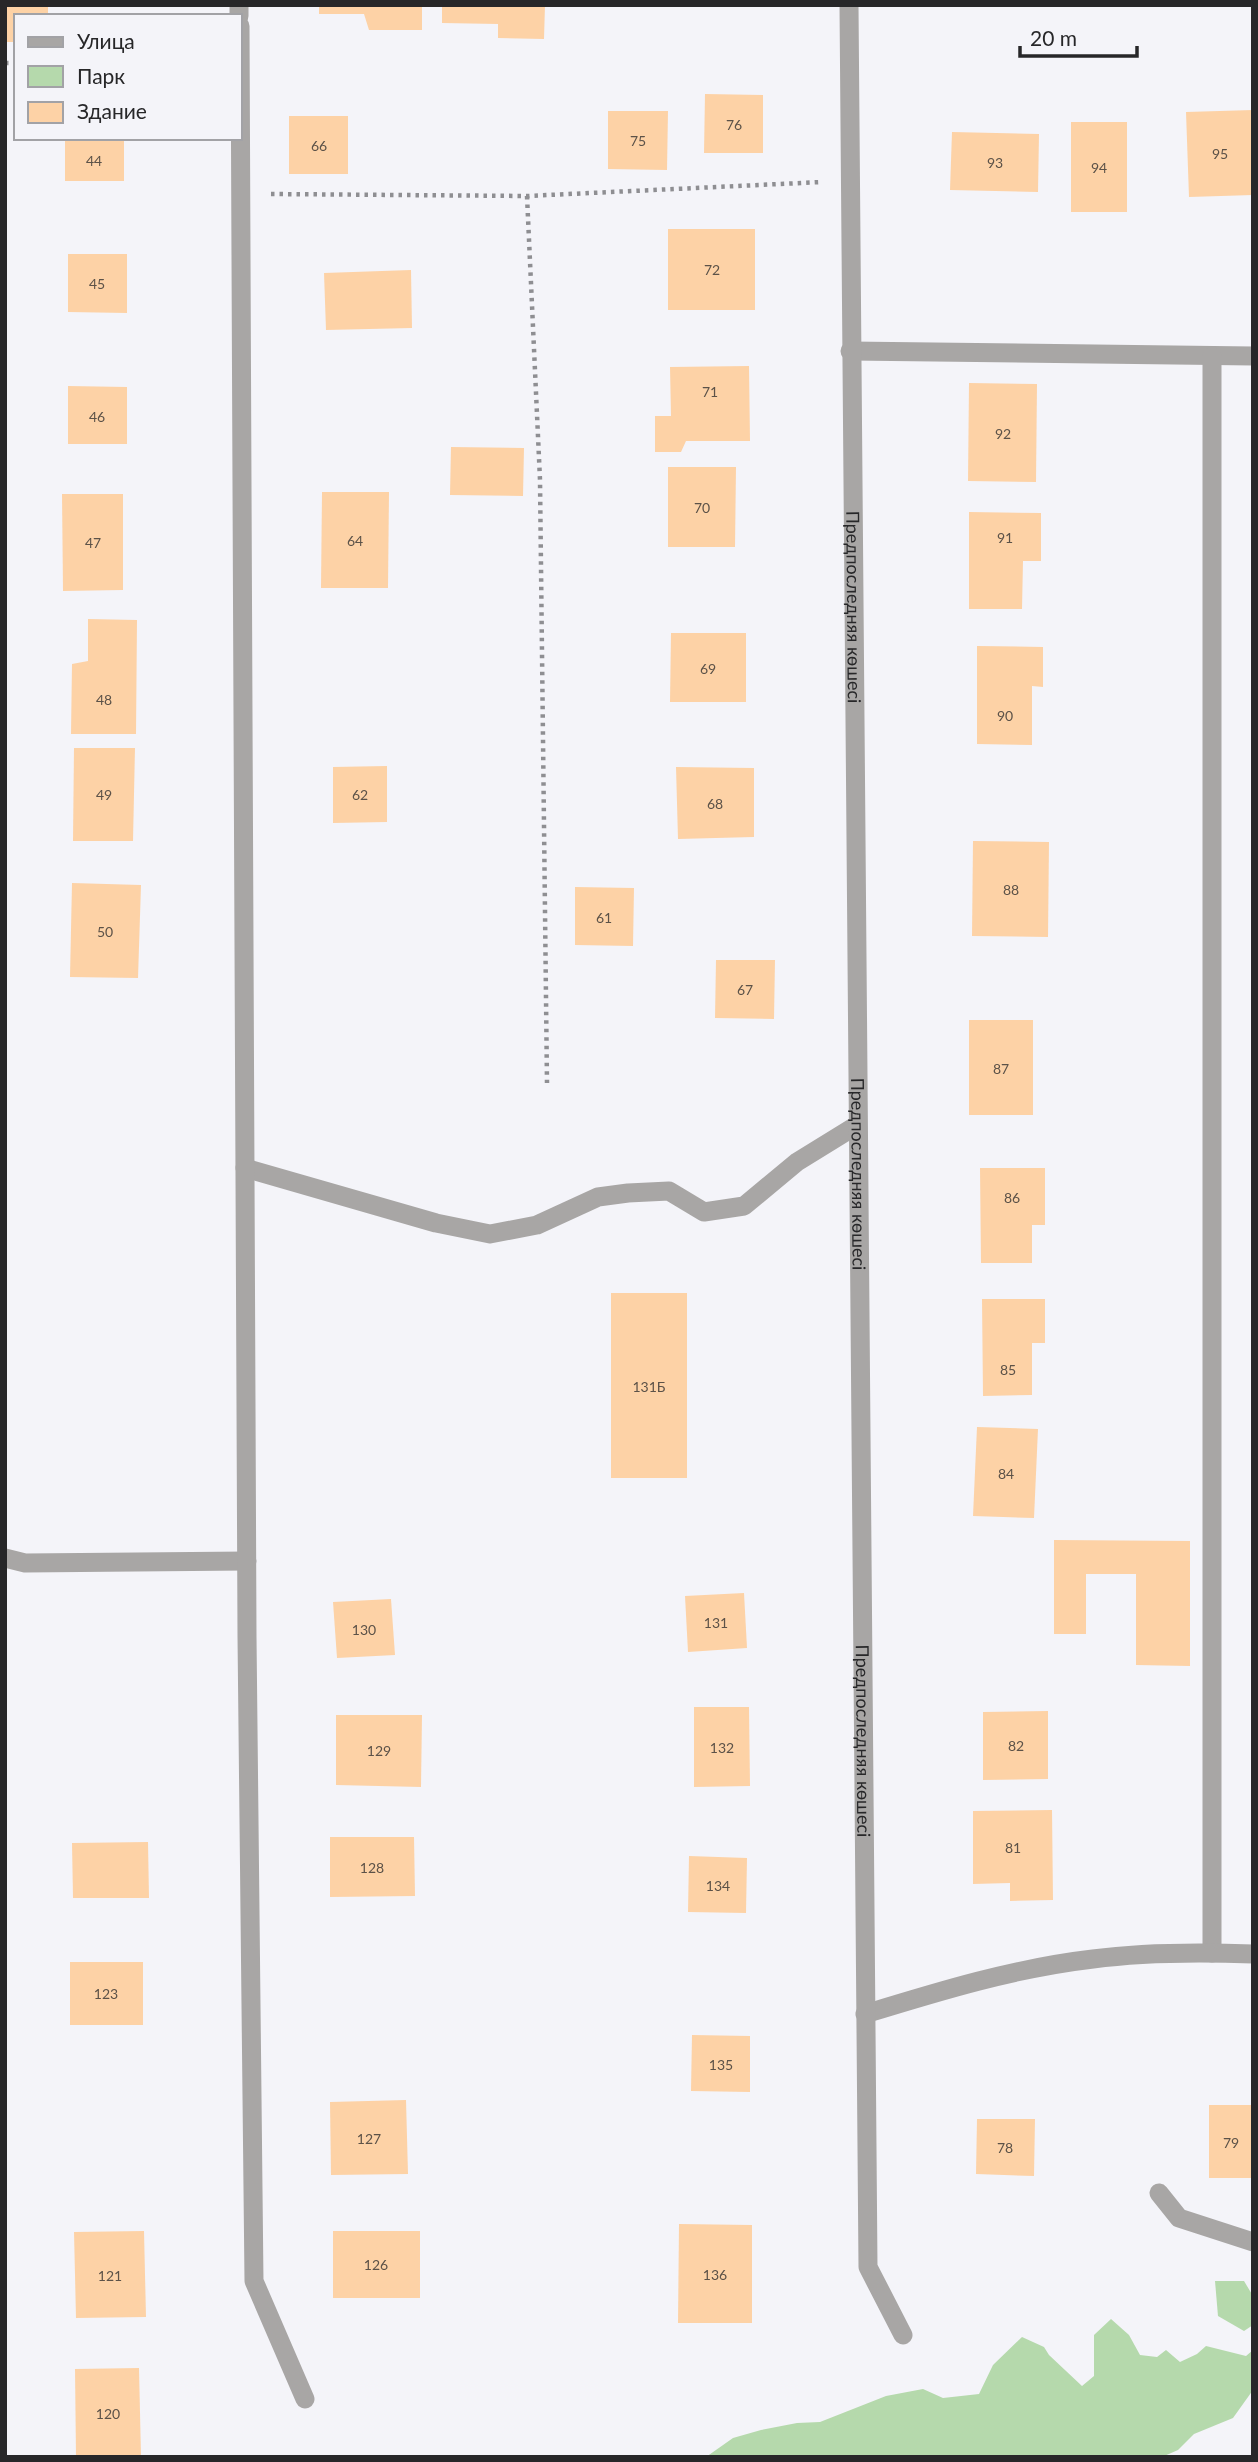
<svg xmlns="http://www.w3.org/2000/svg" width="1258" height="2462" viewBox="0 0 1258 2462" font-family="Lato,sans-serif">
<rect width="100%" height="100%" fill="#f4f4f9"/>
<g fill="#b5d9ac">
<path d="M 1215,2281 L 1244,2281 L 1253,2296 L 1253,2325 L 1244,2331 L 1218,2316 Z"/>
<path d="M 1111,2319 L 1129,2335 L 1140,2355 L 1157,2357 L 1166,2350 L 1180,2362 L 1197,2354 L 1206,2346 L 1246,2356 L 1253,2350 L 1253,2390 L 1233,2418 L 1194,2434 L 1178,2450 L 1162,2457 L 706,2457 L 733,2438 L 761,2430 L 797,2423 L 820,2422 L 886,2396 L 923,2389 L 943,2398 L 979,2394 L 993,2365 L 1022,2337 L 1044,2347 L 1049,2355 L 1082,2386 L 1094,2376 L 1094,2335 Z"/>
</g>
<g fill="#fdd2a6">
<path d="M 5,5 L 48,5 L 48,16 L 16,16 L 16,42 L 5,42 Z"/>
<path d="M 319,5 L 422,5 L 422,30 L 369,30 L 364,14 L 319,14 Z"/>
<path d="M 442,5 L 545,5 L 544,39 L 498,38 L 498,24 L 442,23 Z"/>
<path d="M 705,94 L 763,95 L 763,153 L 704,153 Z"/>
<path d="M 1253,110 L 1253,195 L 1189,197 L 1186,112 Z"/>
<path d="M 608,111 L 668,111 L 667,170 L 608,169 Z"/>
<rect x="289" y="116" width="59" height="58"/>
<rect x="1071" y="122" width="56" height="90"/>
<path d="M 952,132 L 1039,134 L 1038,192 L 950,190 Z"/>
<rect x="65" y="138" width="59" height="43"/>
<rect x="668" y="229" width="87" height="81"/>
<path d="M 68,254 L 127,254 L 127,313 L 68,312 Z"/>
<path d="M 411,270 L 412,328 L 326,330 L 324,273 Z"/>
<path d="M 749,366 L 750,441 L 686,441 L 681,452 L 655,452 L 655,416 L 671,416 L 670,367 Z"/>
<path d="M 969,383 L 1037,384 L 1036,482 L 968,481 Z"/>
<path d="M 68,386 L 127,387 L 127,444 L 68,444 Z"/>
<path d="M 451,447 L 524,448 L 523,496 L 450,495 Z"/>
<path d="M 668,467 L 736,467 L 735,547 L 668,547 Z"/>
<path d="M 322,492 L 389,492 L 388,588 L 321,588 Z"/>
<path d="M 62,494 L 123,494 L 123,590 L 63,591 Z"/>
<path d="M 969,512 L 1041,513 L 1041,561 L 1023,561 L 1022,609 L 969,609 Z"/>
<path d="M 88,619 L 137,620 L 136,734 L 71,734 L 72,664 L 88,661 Z"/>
<path d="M 671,633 L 746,633 L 746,702 L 670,702 Z"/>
<path d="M 977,646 L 1043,647 L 1043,687 L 1032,686 L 1032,745 L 977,744 Z"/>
<path d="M 74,748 L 135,748 L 133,841 L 73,841 Z"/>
<path d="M 387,766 L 387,822 L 333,823 L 333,767 Z"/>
<path d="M 676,767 L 754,768 L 754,837 L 678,839 Z"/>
<path d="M 973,841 L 1049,842 L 1048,937 L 972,936 Z"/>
<path d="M 72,883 L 141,885 L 138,978 L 70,977 Z"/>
<path d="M 575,887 L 634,888 L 633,946 L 575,945 Z"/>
<path d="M 716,960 L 775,960 L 774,1019 L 715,1018 Z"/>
<rect x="969" y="1020" width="64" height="95"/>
<path d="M 980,1168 L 1045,1168 L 1045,1225 L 1032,1225 L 1032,1263 L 981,1263 Z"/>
<rect x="611" y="1293" width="76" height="185"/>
<path d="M 982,1299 L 1045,1299 L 1045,1343 L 1032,1343 L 1032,1395 L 983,1396 Z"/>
<path d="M 977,1427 L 1038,1429 L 1034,1518 L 973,1516 Z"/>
<path d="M 1054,1540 L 1190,1541 L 1190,1666 L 1136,1665 L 1136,1574 L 1086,1574 L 1086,1634 L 1054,1634 Z"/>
<path d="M 744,1593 L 747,1648 L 688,1652 L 685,1596 Z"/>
<path d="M 391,1599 L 395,1655 L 337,1658 L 333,1602 Z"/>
<path d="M 694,1707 L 749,1707 L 750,1786 L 694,1787 Z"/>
<path d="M 1048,1711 L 1048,1779 L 983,1780 L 983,1712 Z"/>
<path d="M 336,1715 L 422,1715 L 421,1787 L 336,1785 Z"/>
<path d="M 1052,1810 L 1053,1900 L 1010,1901 L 1010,1883 L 973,1884 L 973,1811 Z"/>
<path d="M 330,1837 L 414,1837 L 415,1896 L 330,1897 Z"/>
<path d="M 148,1842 L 149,1898 L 73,1898 L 72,1843 Z"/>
<path d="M 689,1856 L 747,1858 L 746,1913 L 688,1912 Z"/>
<rect x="70" y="1962" width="73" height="63"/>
<path d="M 692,2035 L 750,2036 L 750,2092 L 691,2091 Z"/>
<path d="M 406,2100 L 408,2174 L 331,2175 L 330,2102 Z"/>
<rect x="1209" y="2105" width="44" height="73"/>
<path d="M 977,2119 L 1035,2119 L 1034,2176 L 976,2174 Z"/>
<path d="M 679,2224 L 752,2225 L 752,2323 L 678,2323 Z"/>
<path d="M 144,2231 L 146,2317 L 76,2318 L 74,2232 Z"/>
<rect x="333" y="2231" width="87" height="67"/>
<path d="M 139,2368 L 141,2457 L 76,2457 L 75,2369 Z"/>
</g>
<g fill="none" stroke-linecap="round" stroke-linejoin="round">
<g stroke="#8e8e92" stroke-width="4.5" stroke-dasharray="3.5 5" stroke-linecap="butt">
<path d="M 5,63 L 16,63"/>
<path d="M 271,194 L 527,196 L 822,182"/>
<path d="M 527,196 L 540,480 L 547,1083"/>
</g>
<g stroke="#a8a6a5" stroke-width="19">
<path d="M 850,351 L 1253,356"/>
<path d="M 1212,356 L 1212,1953"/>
<path d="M 245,1168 L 436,1223 L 490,1234 L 537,1225 L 598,1197 L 628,1193 L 669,1191 L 704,1212 L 744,1206 L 797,1162 L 857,1125"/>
<path d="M 5,1558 L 25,1563 L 247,1561"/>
<path d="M 865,2014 C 940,1991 1015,1968 1093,1959 C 1145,1952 1200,1952 1253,1954"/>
<path d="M 1159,2193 L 1179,2218 L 1253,2242"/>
</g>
<g stroke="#a8a6a5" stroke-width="19">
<path d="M 239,5 L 239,16"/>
<path id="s1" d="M 849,5 L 868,2267 L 903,2335"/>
<path d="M 240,26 L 247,1636 L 254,2281 L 305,2399"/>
</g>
</g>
<g text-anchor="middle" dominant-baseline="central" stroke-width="5" stroke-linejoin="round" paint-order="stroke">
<g font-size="14" fill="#5c5248">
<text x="734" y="124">76</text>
<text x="638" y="140">75</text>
<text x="319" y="145">66</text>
<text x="1220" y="153">95</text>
<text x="94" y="160">44</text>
<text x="995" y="162">93</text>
<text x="1099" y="167">94</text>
<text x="712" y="269">72</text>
<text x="97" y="283">45</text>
<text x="710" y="391">71</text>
<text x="97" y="416">46</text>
<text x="1003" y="433">92</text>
<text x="702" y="507">70</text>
<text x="1005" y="537">91</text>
<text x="355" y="540">64</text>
<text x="93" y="542">47</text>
<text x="708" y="668">69</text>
<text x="104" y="699">48</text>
<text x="1005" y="715">90</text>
<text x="104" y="794">49</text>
<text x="360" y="794">62</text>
<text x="715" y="803">68</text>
<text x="1011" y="889">88</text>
<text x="604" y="917">61</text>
<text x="105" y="931">50</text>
<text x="745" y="989">67</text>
<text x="1001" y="1068">87</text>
<text x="1012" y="1197">86</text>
<text x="1008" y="1369">85</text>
<text x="649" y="1386">131Б</text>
<text x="1006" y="1473">84</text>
<text x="716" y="1622">131</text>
<text x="364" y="1629">130</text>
<text x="1016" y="1745">82</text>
<text x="722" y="1747">132</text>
<text x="379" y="1750">129</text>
<text x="1013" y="1847">81</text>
<text x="372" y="1867">128</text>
<text x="718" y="1885">134</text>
<text x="106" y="1993">123</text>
<text x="721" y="2064">135</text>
<text x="369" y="2138">127</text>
<text x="1231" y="2142">79</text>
<text x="1005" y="2147">78</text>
<text x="376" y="2264">126</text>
<text x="715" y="2274">136</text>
<text x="110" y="2275">121</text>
<text x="108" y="2413">120</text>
</g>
<g font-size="18" fill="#272729" stroke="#f4f4f9">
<text stroke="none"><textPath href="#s1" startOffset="602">Предпоследняя көшесі</textPath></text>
<text stroke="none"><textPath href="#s1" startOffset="1169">Предпоследняя көшесі</textPath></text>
<text stroke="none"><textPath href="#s1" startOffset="1736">Предпоследняя көшесі</textPath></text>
</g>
</g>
<rect width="1258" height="2462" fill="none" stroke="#272729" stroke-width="14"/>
<rect x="14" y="14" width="228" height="126" fill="#f4f4f9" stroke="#a2a2a6" stroke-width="2"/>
<rect x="28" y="37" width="35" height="10" fill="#a8a6a5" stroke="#a2a2a6" stroke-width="2"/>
<text x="77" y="49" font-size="21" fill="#272729">Улица</text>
<rect x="28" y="66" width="35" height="21" fill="#b5d9ac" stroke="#a2a2a6" stroke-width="2"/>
<text x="77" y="84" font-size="21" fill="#272729">Парк</text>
<rect x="28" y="102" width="35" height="21" fill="#fdd2a6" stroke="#a2a2a6" stroke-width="2"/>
<text x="77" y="119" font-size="21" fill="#272729">Здание</text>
<path d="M1020 46v10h117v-10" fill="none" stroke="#272729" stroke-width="3.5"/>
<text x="1030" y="46" font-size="21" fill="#272729" stroke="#f4f4f9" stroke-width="5" paint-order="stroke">20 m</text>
</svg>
